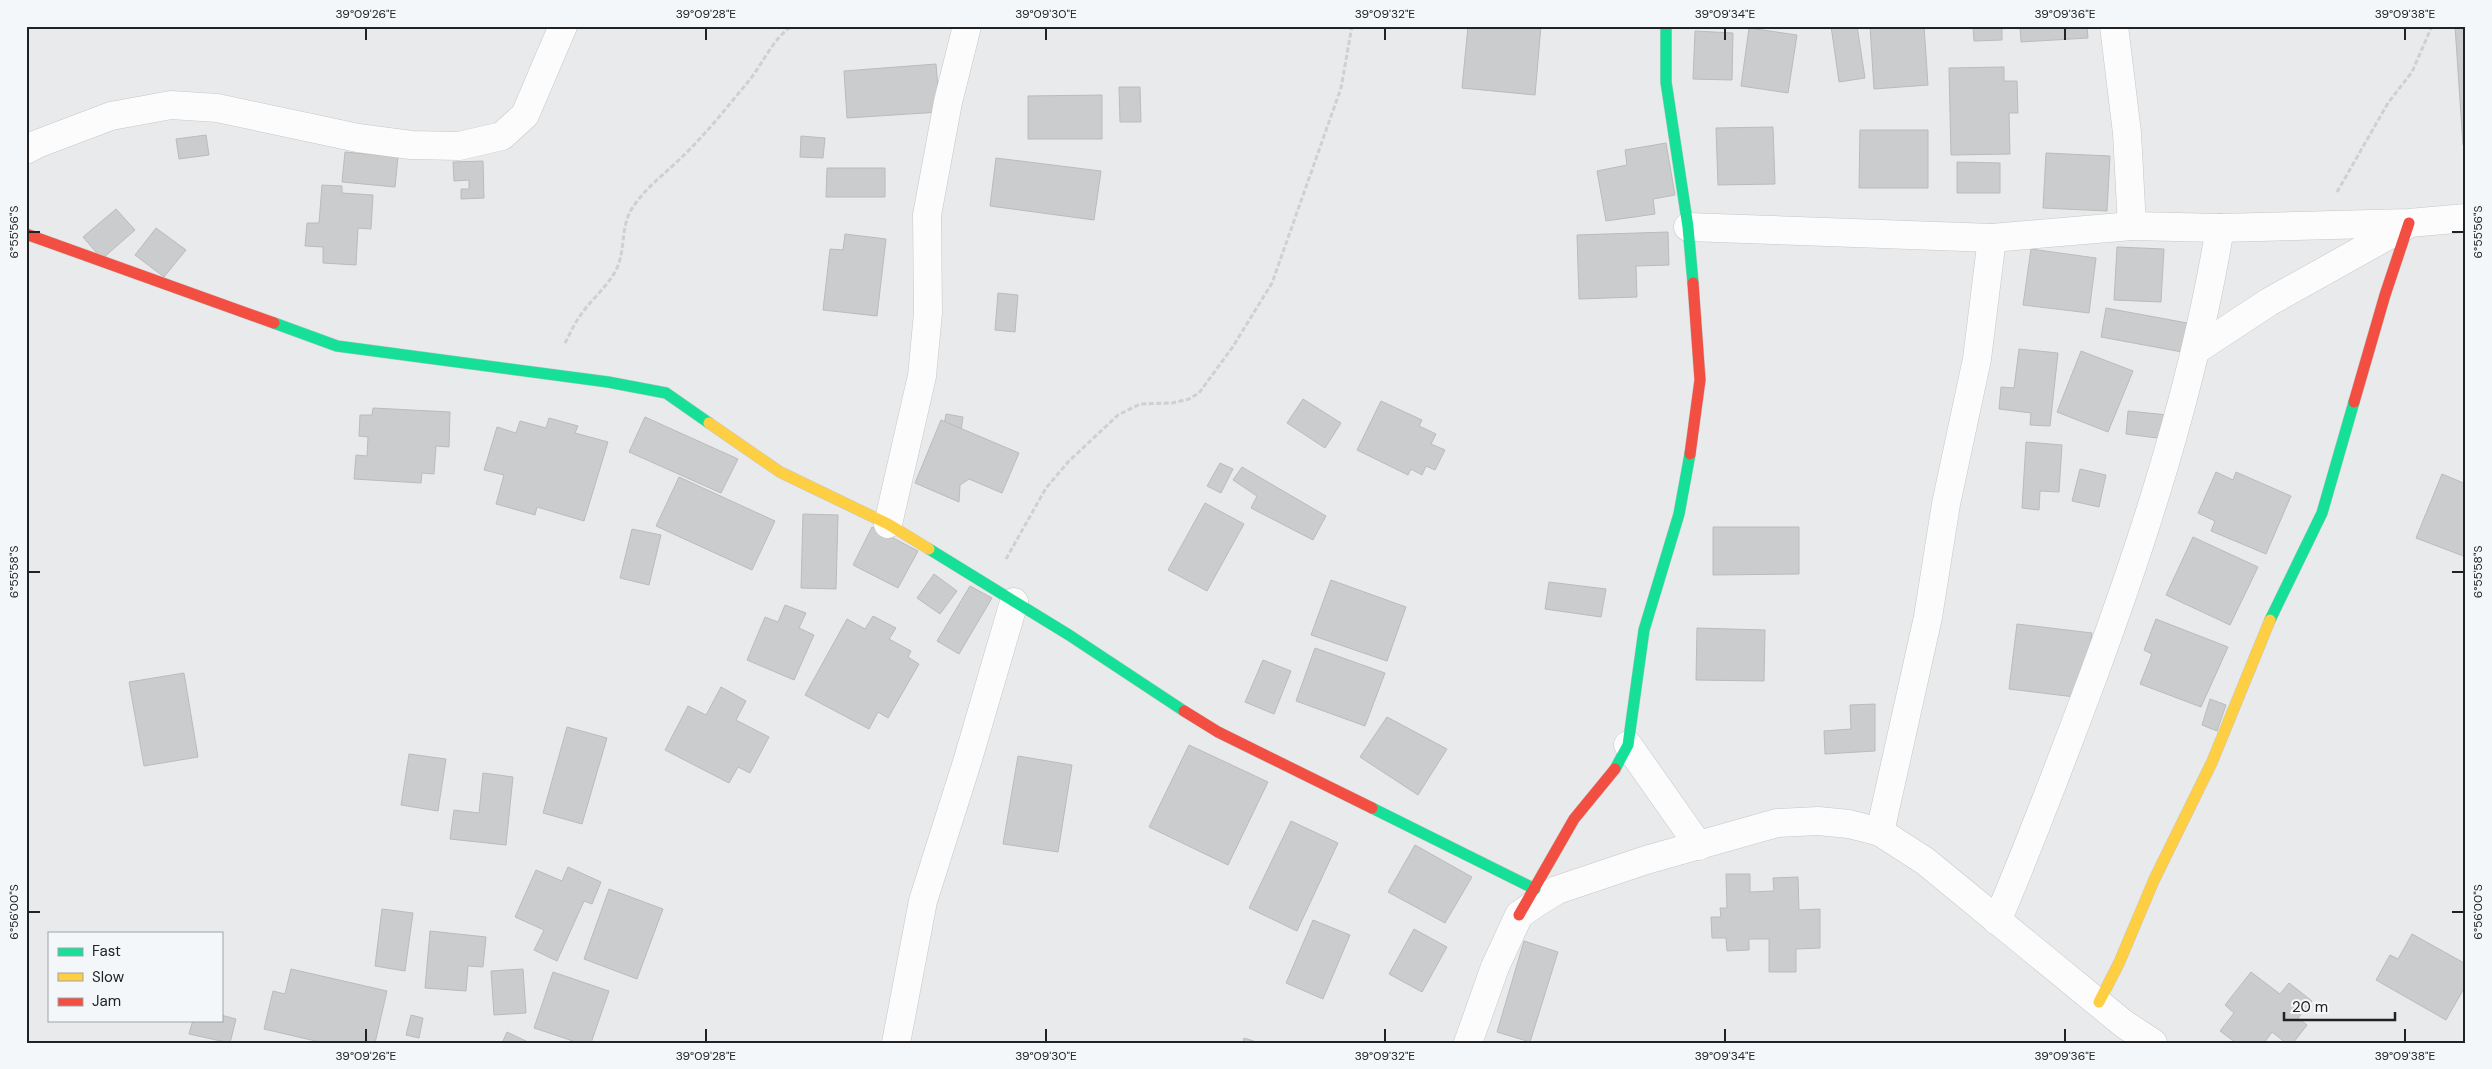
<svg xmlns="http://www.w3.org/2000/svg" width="2492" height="1069" viewBox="0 0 2492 1069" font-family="'DM Sans',sans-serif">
<rect width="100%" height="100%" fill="#e8eaeb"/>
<g fill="#cbcccd" stroke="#babcbc">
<path d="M 1468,26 L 1541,26 L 1535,95 L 1462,88 Z"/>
<path d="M 1831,26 L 1857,26 L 1865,78 L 1839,82 Z"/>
<path d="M 1870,26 L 1924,26 L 1928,85 L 1874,89 Z"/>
<path d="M 1973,26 L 2002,26 L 2002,40 L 1974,41 Z"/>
<path d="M 2020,26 L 2087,26 L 2088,38 L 2021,42 Z"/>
<path d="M 2455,26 L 2466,26 L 2466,145 L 2463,145 Z"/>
<path d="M 1749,28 L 1797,35 L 1788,93 L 1741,86 Z"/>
<path d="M 1695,31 L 1733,33 L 1732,80 L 1693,79 Z"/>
<path d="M 936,64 L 940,112 L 847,118 L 844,71 Z"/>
<path d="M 2004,67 L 2004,81 L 2017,81 L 2018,113 L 2009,113 L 2010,154 L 1951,155 L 1949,68 Z"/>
<path d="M 1119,87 L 1140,87 L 1141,122 L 1120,122 Z"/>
<path d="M 1102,95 L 1102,139 L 1028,139 L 1028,96 Z"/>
<path d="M 1773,127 L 1775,184 L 1718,185 L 1716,128 Z"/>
<path d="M 1860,130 L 1928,130 L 1928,188 L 1859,188 Z"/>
<path d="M 206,135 L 209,155 L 179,159 L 176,139 Z"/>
<path d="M 801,136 L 825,138 L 823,158 L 800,157 Z"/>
<path d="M 1666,143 L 1675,195 L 1653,199 L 1655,214 L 1606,221 L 1597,171 L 1627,165 L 1625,150 Z"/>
<path d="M 345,152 L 398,157 L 395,187 L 342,182 Z"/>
<path d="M 2046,153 L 2110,156 L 2107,211 L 2043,208 Z"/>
<path d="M 996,158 L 1101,171 L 1094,220 L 990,206 Z"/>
<path d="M 483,161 L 484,198 L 461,199 L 461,189 L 469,189 L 469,180 L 454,181 L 453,162 Z"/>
<path d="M 1957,162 L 2000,163 L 2000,193 L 1957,193 Z"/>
<path d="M 827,168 L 885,168 L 885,197 L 826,197 Z"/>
<path d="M 322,185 L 342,186 L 342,193 L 373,195 L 371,229 L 358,228 L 356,265 L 323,263 L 323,247 L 305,246 L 307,223 L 319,223 Z"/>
<path d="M 116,209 L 135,230 L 102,259 L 83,237 Z"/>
<path d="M 156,228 L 186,250 L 164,277 L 135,255 Z"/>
<path d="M 1668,232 L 1669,265 L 1636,266 L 1637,297 L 1579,299 L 1577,235 Z"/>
<path d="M 845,234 L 886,239 L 877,316 L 823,310 L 830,249 L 843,250 Z"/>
<path d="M 2117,247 L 2164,249 L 2161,302 L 2114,300 Z"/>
<path d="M 2031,249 L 2096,258 L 2089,313 L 2023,305 Z"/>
<path d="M 998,293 L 1018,295 L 1015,332 L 995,330 Z"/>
<path d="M 2106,308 L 2198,325 L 2193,354 L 2101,337 Z"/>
<path d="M 2019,349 L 2058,353 L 2050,426 L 2030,425 L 2031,413 L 1999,409 L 2001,387 L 2014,388 Z"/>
<path d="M 2081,351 L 2133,371 L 2108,432 L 2057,412 Z"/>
<path d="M 1303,399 L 1341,423 L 1325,448 L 1287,423 Z"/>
<path d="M 1381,401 L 1422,420 L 1419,426 L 1436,434 L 1431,444 L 1445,450 L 1435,470 L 1426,466 L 1422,475 L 1411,469 L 1408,475 L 1357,450 Z"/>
<path d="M 373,408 L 450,412 L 449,447 L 436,446 L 434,474 L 422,473 L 421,483 L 354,479 L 356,455 L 367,456 L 368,437 L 359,436 L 360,415 L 372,415 Z"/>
<path d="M 2128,411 L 2168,415 L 2165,439 L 2126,434 Z"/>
<path d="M 946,414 L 963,417 L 959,444 L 941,441 Z"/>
<path d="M 645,417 L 738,459 L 721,493 L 629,452 Z"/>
<path d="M 549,418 L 578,426 L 575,433 L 608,442 L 584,521 L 537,507 L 535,515 L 496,504 L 504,475 L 484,470 L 497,427 L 516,433 L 520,421 L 546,428 Z"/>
<path d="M 941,420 L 1019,453 L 1002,493 L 969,479 L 960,485 L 959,502 L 915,483 Z"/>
<path d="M 2026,442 L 2062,445 L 2059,492 L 2040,491 L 2039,510 L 2022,508 Z"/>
<path d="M 1220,463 L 1233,469 L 1221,493 L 1207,486 Z"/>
<path d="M 1242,467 L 1326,516 L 1313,540 L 1251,508 L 1257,496 L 1233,480 Z"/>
<path d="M 2080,469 L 2106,475 L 2099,507 L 2072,501 Z"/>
<path d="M 2216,472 L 2233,480 L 2236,472 L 2291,496 L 2266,554 L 2211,531 L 2215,521 L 2198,513 Z"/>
<path d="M 2442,474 L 2466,484 L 2466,557 L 2416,538 Z"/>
<path d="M 679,477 L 775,521 L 752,570 L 656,526 Z"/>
<path d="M 1205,503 L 1244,524 L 1207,591 L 1168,570 Z"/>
<path d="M 803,514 L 838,515 L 836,589 L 801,588 Z"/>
<path d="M 872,527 L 918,551 L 898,588 L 853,565 Z"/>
<path d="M 1713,527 L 1799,527 L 1799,574 L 1713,575 Z"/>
<path d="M 632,529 L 661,535 L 649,585 L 620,578 Z"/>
<path d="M 2193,537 L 2258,567 L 2230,625 L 2166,595 Z"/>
<path d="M 934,574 L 957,591 L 940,614 L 917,598 Z"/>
<path d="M 1331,580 L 1406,607 L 1387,661 L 1311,635 Z"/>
<path d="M 1549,582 L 1606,589 L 1601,617 L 1545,609 Z"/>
<path d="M 970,586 L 992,598 L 959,654 L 937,641 Z"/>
<path d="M 785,605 L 806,613 L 799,628 L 814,635 L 794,680 L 747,660 L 765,617 L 778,622 Z"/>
<path d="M 873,616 L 896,628 L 889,639 L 911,651 L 908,657 L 919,664 L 888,718 L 878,712 L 869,729 L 805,695 L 847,619 L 865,629 Z"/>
<path d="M 2156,619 L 2228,647 L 2201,707 L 2140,684 L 2152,654 L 2144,650 Z"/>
<path d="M 2017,624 L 2092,633 L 2083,698 L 2009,689 Z"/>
<path d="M 1697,628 L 1765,630 L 1764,681 L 1696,680 Z"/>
<path d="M 1315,648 L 1385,673 L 1365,726 L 1296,701 Z"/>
<path d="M 1263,660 L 1291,671 L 1274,714 L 1245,702 Z"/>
<path d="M 184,673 L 198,757 L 144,766 L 129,682 Z"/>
<path d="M 721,687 L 746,701 L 736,720 L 769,737 L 750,773 L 738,767 L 729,783 L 665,750 L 688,706 L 706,715 Z"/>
<path d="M 2210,699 L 2226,705 L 2217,731 L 2202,725 Z"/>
<path d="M 1875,704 L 1875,751 L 1825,754 L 1824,731 L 1851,729 L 1850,705 Z"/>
<path d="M 1387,717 L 1447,749 L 1418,795 L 1360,757 Z"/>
<path d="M 567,727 L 607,738 L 582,824 L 543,813 Z"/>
<path d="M 1189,745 L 1268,782 L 1228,865 L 1149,827 Z"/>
<path d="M 409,754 L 446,759 L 438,811 L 401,805 Z"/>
<path d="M 1018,756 L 1072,765 L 1058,852 L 1003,844 Z"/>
<path d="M 483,773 L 513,777 L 506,845 L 450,839 L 454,810 L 479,813 Z"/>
<path d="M 1291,821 L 1338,843 L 1297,931 L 1249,908 Z"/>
<path d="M 1415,845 L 1472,877 L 1445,923 L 1388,892 Z"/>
<path d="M 568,867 L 601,882 L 592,904 L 584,901 L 557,961 L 534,950 L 544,930 L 515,917 L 536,870 L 562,881 Z"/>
<path d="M 1726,874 L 1750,874 L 1750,892 L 1774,891 L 1773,878 L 1798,877 L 1799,910 L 1820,909 L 1820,948 L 1796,949 L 1796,972 L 1769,972 L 1769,939 L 1749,939 L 1749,950 L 1727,951 L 1726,938 L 1712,938 L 1711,917 L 1721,917 L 1720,908 L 1727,908 Z"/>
<path d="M 609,889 L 663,909 L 637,979 L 584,959 Z"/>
<path d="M 382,909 L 413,913 L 405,971 L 375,966 Z"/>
<path d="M 1313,920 L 1350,935 L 1323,999 L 1286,983 Z"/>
<path d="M 1414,929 L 1447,947 L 1422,992 L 1389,974 Z"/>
<path d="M 430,931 L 486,937 L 483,967 L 468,966 L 466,991 L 425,988 Z"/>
<path d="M 2412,934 L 2466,964 L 2466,985 L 2446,1020 L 2376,980 L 2390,955 L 2398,959 Z"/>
<path d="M 1524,941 L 1558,952 L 1530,1042 L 1497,1032 Z"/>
<path d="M 291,969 L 387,991 L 375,1043 L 324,1043 L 264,1029 L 273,991 L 285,994 Z"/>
<path d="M 523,969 L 526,1013 L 494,1015 L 491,971 Z"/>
<path d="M 553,972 L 609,991 L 591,1043 L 579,1043 L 534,1028 Z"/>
<path d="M 2251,972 L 2280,994 L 2289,983 L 2312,1001 L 2298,1018 L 2307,1025 L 2293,1043 L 2286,1043 L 2272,1032 L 2264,1043 L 2236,1043 L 2220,1031 L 2234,1013 L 2225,1005 Z"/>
<path d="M 221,1015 L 236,1019 L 230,1043 L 189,1034 L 193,1020 L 221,1020 Z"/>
<path d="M 411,1015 L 423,1018 L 419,1038 L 406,1035 Z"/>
<path d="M 507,1032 L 530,1043 L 502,1043 Z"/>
<path d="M 1244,1038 L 1260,1043 L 1243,1043 Z"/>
</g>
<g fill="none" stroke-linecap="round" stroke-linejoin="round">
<g stroke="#c6c7c8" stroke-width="29">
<g id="street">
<path d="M 2114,26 L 2127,133 L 2132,226"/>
<path d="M 26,150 L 37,144 L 111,116 L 171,105 L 217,108 L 358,138 L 411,145 L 459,146 L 502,136 L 525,115 L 563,26"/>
<path d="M 1688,227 L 1992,238 L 2132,226 L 2220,228 L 2409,223 L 2466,218"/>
<path d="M 2196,350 L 2269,302 L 2405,226"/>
<path d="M 888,524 L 922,376 L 928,313 L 927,215 L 948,102 L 967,26"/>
<path d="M 1628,745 L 1699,846"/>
<path d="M 1880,832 L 1928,617 L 1946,504 L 1977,359 L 1992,238"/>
<path d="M 1997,921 C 2031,842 2061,762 2091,682 C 2146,534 2194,384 2220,228"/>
<path d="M 896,1043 L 923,901 L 968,759 L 1014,602"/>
<path d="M 1468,1043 L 1495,967 L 1519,915 L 1536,903 L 1557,890 L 1646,860 L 1777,823 L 1818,821 L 1849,824 L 1880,832 L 1925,861 L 2124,1024 L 2153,1043"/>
</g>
</g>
<g stroke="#c6c7c8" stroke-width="12">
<g id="fast">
<path d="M 1666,26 L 1666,82 L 1688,227 L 1693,283"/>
<path d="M 274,323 L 337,346 L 608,382 L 666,393 L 709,423"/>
<path d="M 929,549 L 1069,635 L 1184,711"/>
<path d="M 2270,620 L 2322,513 L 2354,402"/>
<path d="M 1615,769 L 1628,745 L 1644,630 L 1679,514 L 1690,454"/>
<path d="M 1372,808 L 1535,889"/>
</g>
</g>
<g stroke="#c6c7c8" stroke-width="12">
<g id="slow">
<path d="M 709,423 L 780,472 L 888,524 L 929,549"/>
<path d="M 2099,1002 L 2119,963 L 2154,880 L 2212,762 L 2270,620"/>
</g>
</g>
<g stroke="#c6c7c8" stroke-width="12">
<g id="jam">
<path d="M 26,234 L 274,323"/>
<path d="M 2354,402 L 2385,295 L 2409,223"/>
<path d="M 1690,454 L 1700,380 L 1693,283"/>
<path d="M 1184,711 L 1218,732 L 1372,808"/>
<path d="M 1519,915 L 1574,819 L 1615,769"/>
</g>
</g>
<g stroke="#cfd0d1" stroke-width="3" stroke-dasharray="5 2.5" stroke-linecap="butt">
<path d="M 911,26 L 933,28"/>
<path d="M 2337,192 L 2388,103 L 2412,72 L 2432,26"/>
<path d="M 565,343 C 570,334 574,324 580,316 C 591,299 608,287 617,268 C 626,248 620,226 633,207 C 646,187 666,173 683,156 C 706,134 727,107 748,82 C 762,65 774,37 792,26"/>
<path d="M 1006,559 L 1046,488 L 1069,461 L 1118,415 L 1140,404 L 1172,403 L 1189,399 L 1199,393 L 1232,348 L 1272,283 L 1341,88 L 1352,26"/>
</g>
<use href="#street" stroke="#fcfcfc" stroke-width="28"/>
<use href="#fast" stroke="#16e098" stroke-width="11"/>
<use href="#slow" stroke="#ffcf43" stroke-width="11"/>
<use href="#jam" stroke="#f24e42" stroke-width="11"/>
</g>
<path fill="none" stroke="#212223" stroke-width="2" d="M 366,28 L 366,40M 706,28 L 706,40M 1046,28 L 1046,40M 1385,28 L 1385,40M 1725,28 L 1725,40M 2065,28 L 2065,40M 2405,28 L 2405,40M 28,232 L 40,232M 2452,232 L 2464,232M 28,572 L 40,572M 2452,572 L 2464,572M 28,912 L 40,912M 2452,912 L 2464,912M 366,1029 L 366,1042M 706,1029 L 706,1042M 1046,1029 L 1046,1042M 1385,1029 L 1385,1042M 1725,1029 L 1725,1042M 2065,1029 L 2065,1042M 2405,1029 L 2405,1042"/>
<rect width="2492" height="1069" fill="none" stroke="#f4f7fa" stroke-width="55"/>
<rect x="48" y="932" width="175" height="90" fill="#f4f7fa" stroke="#a0a2a4"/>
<rect x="58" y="948" width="25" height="8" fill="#16e098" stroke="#a0a2a4"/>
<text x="92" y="956" font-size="15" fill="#212223">Fast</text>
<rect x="58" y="973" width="25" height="8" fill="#ffcf43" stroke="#a0a2a4"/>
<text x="92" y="982" font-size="15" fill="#212223">Slow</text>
<rect x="58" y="998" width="25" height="8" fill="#f24e42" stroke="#a0a2a4"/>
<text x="92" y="1006" font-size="15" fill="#212223">Jam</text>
<path d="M2284 1012v8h111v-8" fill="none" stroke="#212223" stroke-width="2.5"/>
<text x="2292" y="1012" font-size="15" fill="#212223" stroke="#f4f7fa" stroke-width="4" paint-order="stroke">20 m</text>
<rect x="28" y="28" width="2436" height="1014" fill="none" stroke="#212223" stroke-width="2"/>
<g font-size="12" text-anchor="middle" fill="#212223">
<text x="366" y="18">39°09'26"E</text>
<text x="706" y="18">39°09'28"E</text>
<text x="1046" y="18">39°09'30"E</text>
<text x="1385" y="18">39°09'32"E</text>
<text x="1725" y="18">39°09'34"E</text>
<text x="2065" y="18">39°09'36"E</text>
<text x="2405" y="18">39°09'38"E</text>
<text transform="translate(14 232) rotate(-90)" y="4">6°55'56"S</text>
<text transform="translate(2478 232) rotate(-90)" y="4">6°55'56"S</text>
<text transform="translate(14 572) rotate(-90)" y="4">6°55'58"S</text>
<text transform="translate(2478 572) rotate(-90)" y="4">6°55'58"S</text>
<text transform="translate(14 912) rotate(-90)" y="4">6°56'00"S</text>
<text transform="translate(2478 912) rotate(-90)" y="4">6°56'00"S</text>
<text x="366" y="1060">39°09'26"E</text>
<text x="706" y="1060">39°09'28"E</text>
<text x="1046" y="1060">39°09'30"E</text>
<text x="1385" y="1060">39°09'32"E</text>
<text x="1725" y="1060">39°09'34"E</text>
<text x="2065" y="1060">39°09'36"E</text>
<text x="2405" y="1060">39°09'38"E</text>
</g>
</svg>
